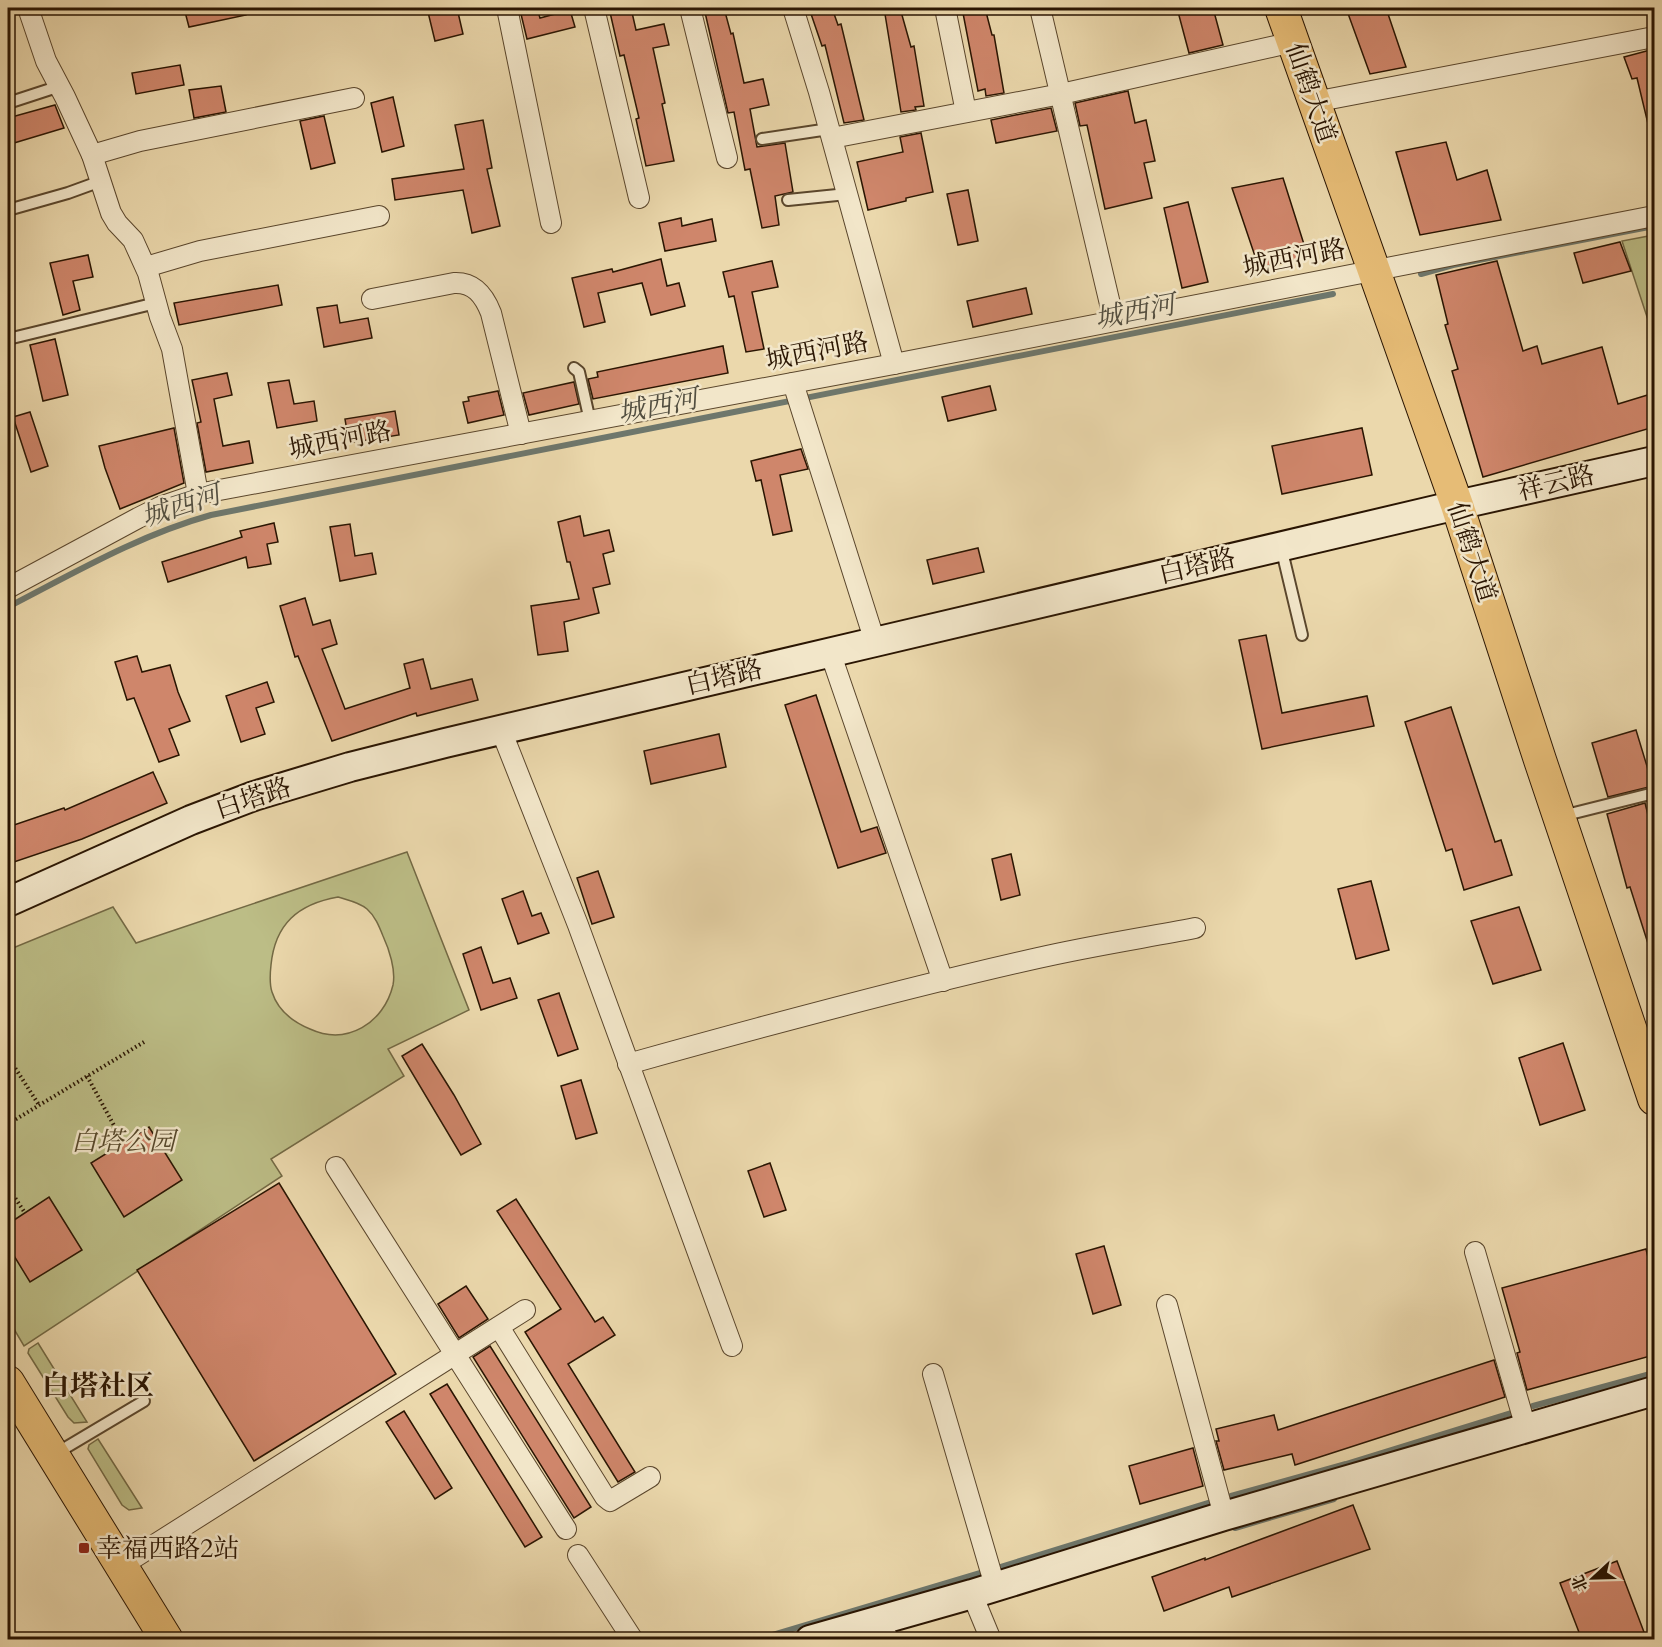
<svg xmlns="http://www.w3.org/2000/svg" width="1662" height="1647" viewBox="0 0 1662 1647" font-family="Cardo,'Noto Serif SC',serif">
<rect width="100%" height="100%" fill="#ebd8ac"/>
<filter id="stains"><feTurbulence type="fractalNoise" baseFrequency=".00333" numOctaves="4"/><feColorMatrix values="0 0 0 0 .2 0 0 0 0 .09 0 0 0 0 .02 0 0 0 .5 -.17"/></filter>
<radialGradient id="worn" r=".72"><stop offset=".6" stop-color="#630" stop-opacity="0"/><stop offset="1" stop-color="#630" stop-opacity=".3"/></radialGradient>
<g fill="#bcbd86" stroke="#736944" stroke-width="1.5" fill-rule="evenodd">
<path d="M 1654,235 L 1654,338 L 1622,241 Z"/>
<path d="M 407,852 L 469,1010 L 388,1049 L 404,1076 L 271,1159 L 282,1176 L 24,1346 L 8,1319 L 8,950 L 113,907 L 136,943 ZM 338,897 C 347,900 359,902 367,909 C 375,916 379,926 383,936 C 389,949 396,970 393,985 C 384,1023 347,1046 310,1029 C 293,1022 278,1011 272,992 C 269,983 270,974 271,965 C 275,924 298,904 338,897 Z"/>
<path d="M 38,1343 L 87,1422 L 74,1423 L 68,1417 L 28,1353 L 29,1349 Z"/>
<path d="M 98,1439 L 142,1508 L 129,1510 L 122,1505 L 88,1449 L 89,1445 Z"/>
</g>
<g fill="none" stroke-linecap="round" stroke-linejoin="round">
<g stroke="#6e776c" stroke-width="6">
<path d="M 1421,274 L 1453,265 L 1654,226"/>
<path d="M 8,607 C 74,573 139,535 211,515 L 1333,294"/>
<path d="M 1533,1406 L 1654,1373"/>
<path d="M 1231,1496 L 1346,1464 L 1511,1413"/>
<path d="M 1235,1528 L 1334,1499"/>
<path d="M 997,1568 L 1211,1502"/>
<path d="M 756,1640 L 983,1572"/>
</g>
</g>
<g fill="#cf866b" stroke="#2a1502" stroke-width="1.5">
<path d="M 184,8 L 245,8 L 246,15 L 189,27 Z"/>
<path d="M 427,8 L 457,8 L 463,34 L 435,41 Z"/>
<path d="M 529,8 L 537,8 L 540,18 L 570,10 L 575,27 L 527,39 L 520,10 Z"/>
<path d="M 609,8 L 631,8 L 636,30 L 664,24 L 669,45 L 653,48 L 665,103 L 662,104 L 674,161 L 646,166 L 636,119 L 639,118 L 624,55 L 620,56 Z"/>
<path d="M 704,8 L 724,8 L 731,34 L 733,33 L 744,83 L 763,79 L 769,105 L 750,109 L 757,147 L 785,143 L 793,192 L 775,196 L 779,225 L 762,228 L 750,169 L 745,170 L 734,112 L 728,113 Z"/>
<path d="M 809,8 L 832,8 L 838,25 L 841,24 L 864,120 L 844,123 L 825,45 L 822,46 Z"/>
<path d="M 884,8 L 900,8 L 911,47 L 914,46 L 924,106 L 915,107 L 916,110 L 901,112 Z"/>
<path d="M 962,8 L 985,8 L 992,35 L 994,35 L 1004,93 L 986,96 L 985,89 L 978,91 Z"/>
<path d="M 1177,8 L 1213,8 L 1223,45 L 1189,53 Z"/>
<path d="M 1346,8 L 1386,8 L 1406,67 L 1370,74 Z"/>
<path d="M 1654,49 L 1654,123 L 1648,124 L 1637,78 L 1632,79 L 1624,57 Z"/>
<path d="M 180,65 L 184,85 L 136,94 L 132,73 Z"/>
<path d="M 221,86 L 226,112 L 194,118 L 189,90 Z"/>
<path d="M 1128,91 L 1135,123 L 1146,120 L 1155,161 L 1144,163 L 1152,198 L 1105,209 L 1087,125 L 1080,126 L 1075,103 Z"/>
<path d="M 393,97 L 404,146 L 382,152 L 371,103 Z"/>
<path d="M 55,105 L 64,128 L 14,143 L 8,118 Z"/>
<path d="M 1051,108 L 1057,131 L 996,143 L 991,120 Z"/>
<path d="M 324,116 L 335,163 L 311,169 L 300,121 Z"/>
<path d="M 483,120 L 492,168 L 487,169 L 500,226 L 472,233 L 463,190 L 395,200 L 392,179 L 464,169 L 455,125 Z"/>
<path d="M 921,133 L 933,192 L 906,198 L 906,201 L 868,210 L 857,162 L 903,152 L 900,137 Z"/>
<path d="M 1446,142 L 1457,180 L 1487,170 L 1501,220 L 1420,235 L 1396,152 Z"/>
<path d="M 1283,178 L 1308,257 L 1259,268 L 1232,188 Z"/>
<path d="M 968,190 L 978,241 L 958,245 L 947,194 Z"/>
<path d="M 1188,202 L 1208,282 L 1182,288 L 1164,208 Z"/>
<path d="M 681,218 L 682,226 L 712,219 L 716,241 L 665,251 L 659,223 Z"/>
<path d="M 1620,242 L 1631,271 L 1583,283 L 1574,253 Z"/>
<path d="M 88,255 L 93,277 L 73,281 L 80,310 L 63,315 L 50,263 Z"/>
<path d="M 661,259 L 667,286 L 679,283 L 685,306 L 651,315 L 642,283 L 598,293 L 605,322 L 584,327 L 572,278 L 612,269 L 613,272 Z"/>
<path d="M 772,261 L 778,287 L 752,292 L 764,349 L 746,352 L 734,296 L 729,297 L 723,272 Z"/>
<path d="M 1497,261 L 1523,351 L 1537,346 L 1542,364 L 1602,347 L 1618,404 L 1654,393 L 1654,427 L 1483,477 L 1452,371 L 1458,369 L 1445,325 L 1448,324 L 1436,275 Z"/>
<path d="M 278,285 L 282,305 L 179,325 L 174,303 Z"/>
<path d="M 1026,288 L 1032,314 L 973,327 L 967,301 Z"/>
<path d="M 337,305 L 340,323 L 368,318 L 372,338 L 324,347 L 317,308 Z"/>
<path d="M 55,339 L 68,395 L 43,401 L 30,345 Z"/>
<path d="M 723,346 L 728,373 L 593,399 L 588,379 L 598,377 L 597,372 Z"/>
<path d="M 227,373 L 232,395 L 214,399 L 223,446 L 249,441 L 253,463 L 206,472 L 197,423 L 201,422 L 192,380 Z"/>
<path d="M 289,380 L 294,404 L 314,401 L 317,421 L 277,428 L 268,383 Z"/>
<path d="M 574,382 L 579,404 L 529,415 L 523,393 Z"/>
<path d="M 990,386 L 996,410 L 948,421 L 942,397 Z"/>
<path d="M 498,391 L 504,415 L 468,423 L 463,402 L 469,401 L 468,397 Z"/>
<path d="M 395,411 L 399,435 L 349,443 L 345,419 Z"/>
<path d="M 30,412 L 48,466 L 31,472 L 13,417 Z"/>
<path d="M 174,428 L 184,483 L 120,509 L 105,468 L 99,446 Z"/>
<path d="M 1362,428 L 1372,475 L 1282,494 L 1272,446 Z"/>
<path d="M 801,449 L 808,469 L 780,475 L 792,531 L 773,535 L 761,480 L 756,481 L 751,461 Z"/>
<path d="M 580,516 L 584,536 L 609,530 L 614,551 L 603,554 L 610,584 L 593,588 L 599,613 L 564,622 L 568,651 L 538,655 L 531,606 L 579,599 L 570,562 L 567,562 L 558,522 Z"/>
<path d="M 274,523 L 278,542 L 267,544 L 271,564 L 248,568 L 246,557 L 168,582 L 162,562 L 242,537 L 240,531 Z"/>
<path d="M 350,524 L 355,556 L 372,553 L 376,574 L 340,581 L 330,527 Z"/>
<path d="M 978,548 L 984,572 L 933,584 L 927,560 Z"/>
<path d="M 305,598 L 313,625 L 330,620 L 337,644 L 322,649 L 345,709 L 410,688 L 404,664 L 423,659 L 431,689 L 472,679 L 478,700 L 417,716 L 416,713 L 332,741 L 298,656 L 295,657 L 280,606 Z"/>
<path d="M 1266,635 L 1282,713 L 1367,696 L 1374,726 L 1262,749 L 1239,640 Z"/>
<path d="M 137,656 L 142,672 L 170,665 L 178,692 L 190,721 L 169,729 L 179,755 L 159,762 L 134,698 L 127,700 L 115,662 Z"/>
<path d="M 267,682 L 274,702 L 256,708 L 265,734 L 241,742 L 226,696 Z"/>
<path d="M 816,695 L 861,832 L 877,827 L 886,853 L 838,868 L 785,705 Z"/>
<path d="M 1451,707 L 1495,842 L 1501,840 L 1512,875 L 1464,890 L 1452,849 L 1446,851 L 1405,722 Z"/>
<path d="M 1636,730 L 1653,786 L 1608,797 L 1592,743 Z"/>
<path d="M 719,734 L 726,767 L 651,784 L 644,751 Z"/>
<path d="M 153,772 L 167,803 L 82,839 L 8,864 L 8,827 L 64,808 L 65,810 Z"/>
<path d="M 1645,803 L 1654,839 L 1654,952 L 1651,953 L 1630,887 L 1627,888 L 1607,814 Z"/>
<path d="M 1011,854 L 1020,895 L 1001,900 L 992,859 Z"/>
<path d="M 598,871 L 614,917 L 592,924 L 577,878 Z"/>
<path d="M 1371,881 L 1389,950 L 1356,959 L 1338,889 Z"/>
<path d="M 523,891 L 532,916 L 541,913 L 549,933 L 518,944 L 502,899 Z"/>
<path d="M 1519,907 L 1541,970 L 1493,984 L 1471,921 Z"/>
<path d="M 481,947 L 493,983 L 510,978 L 517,998 L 481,1010 L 463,954 Z"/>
<path d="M 559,993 L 578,1049 L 558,1056 L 538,1000 Z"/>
<path d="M 1563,1043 L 1585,1110 L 1540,1125 L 1519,1058 Z"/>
<path d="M 422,1044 L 454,1095 L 481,1144 L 461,1155 L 402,1056 Z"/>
<path d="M 581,1080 L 597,1133 L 576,1139 L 561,1086 Z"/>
<path d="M 149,1127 L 182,1180 L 124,1217 L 91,1163 Z"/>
<path d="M 770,1163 L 786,1210 L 764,1217 L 748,1171 Z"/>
<path d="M 279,1183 L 396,1374 L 254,1461 L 137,1270 Z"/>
<path d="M 49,1197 L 82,1250 L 30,1282 L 8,1246 L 8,1224 Z"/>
<path d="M 516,1199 L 595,1322 L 603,1317 L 615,1335 L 568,1364 L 635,1472 L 618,1482 L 525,1332 L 561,1309 L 497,1211 Z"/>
<path d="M 1104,1246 L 1121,1305 L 1093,1314 L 1076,1254 Z"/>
<path d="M 1646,1249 L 1654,1282 L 1654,1355 L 1527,1390 L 1517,1353 L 1520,1352 L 1502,1288 Z"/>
<path d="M 466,1286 L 488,1319 L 459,1338 L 438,1304 Z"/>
<path d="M 490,1346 L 591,1507 L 574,1518 L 473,1357 Z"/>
<path d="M 1494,1360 L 1505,1397 L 1295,1465 L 1292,1454 L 1224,1470 L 1216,1441 L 1219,1441 L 1216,1429 L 1274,1415 L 1278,1430 Z"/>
<path d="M 447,1384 L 542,1537 L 525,1547 L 430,1394 Z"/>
<path d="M 404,1411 L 452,1488 L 435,1499 L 386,1422 Z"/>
<path d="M 1193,1448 L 1203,1486 L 1140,1504 L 1129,1466 Z"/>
<path d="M 1353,1505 L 1370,1549 L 1232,1597 L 1229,1587 L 1164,1611 L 1152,1577 L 1205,1558 L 1205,1560 Z"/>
<path d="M 1617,1561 L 1647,1640 L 1582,1640 L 1560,1583 Z"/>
</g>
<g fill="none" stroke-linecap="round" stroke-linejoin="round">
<g stroke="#5a462c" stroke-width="14">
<g id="lane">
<path d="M 8,103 L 60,86"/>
<path d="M 762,139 L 829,129"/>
<path d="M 788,200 L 847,194"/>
<path d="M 8,210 L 68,193 L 101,181"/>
<path d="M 8,339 L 156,303"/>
<path d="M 574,368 L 579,372 L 590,421"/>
<path d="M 1281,547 L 1302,635"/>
<path d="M 1562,816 L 1654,793"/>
<path d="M 55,1454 L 144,1401"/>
</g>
</g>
<g stroke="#5a462c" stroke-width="22">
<g id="street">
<path d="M 28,8 L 46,61 L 65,97 L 92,155 L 111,213 L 117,223 L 133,240 L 148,273 L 160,317 L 172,349 L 198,494"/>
<path d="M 507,8 L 551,223"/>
<path d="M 594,8 L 639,198"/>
<path d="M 690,8 L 727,158"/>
<path d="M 793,8 L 819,92 L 894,364"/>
<path d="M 945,8 L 966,112"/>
<path d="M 1040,8 L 1114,321"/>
<path d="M 1314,102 L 1654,37"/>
<path d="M 832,138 L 1061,94 L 1293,42"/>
<path d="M 92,155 L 140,141 L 354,98"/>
<path d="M 146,267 L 200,251 L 379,216"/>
<path d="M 372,299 L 454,283 C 474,282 484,295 491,313 L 521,434"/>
<path d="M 793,383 L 875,642"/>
<path d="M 8,588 L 138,518 L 160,507 L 198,494 L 894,364 L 1654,216"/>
<path d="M 830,652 L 943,981"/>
<path d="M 501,730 L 578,925 L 732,1346"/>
<path d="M 628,1064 C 764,1026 900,989 1038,958 C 1090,946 1143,938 1195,928"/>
<path d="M 336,1167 L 566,1529"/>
<path d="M 1475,1252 L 1526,1428"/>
<path d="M 1167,1305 L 1224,1516"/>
<path d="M 499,1327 L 605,1497 L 610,1501 L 650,1477"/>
<path d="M 933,1374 L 995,1586"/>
<path d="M 578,1555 L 633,1640"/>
<path d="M 121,1566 L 525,1310"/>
<path d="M 972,1594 L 991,1640"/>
<path d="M 877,1620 L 889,1640"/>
</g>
</g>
<g stroke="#2a1502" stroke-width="32">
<g id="secondary">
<path d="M 8,902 L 191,820 L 254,796 L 350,767 L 445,743 L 875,642 L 1457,505 L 1654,461"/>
<path d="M 810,1640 L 972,1594 L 1224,1516 L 1654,1391"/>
</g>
</g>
<g stroke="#2a1502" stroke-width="34">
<g id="primary">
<path d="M 1281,8 L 1457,505 L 1540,760 L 1654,1099"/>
<path d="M 8,1382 L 167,1640"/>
</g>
</g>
<g stroke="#2a1502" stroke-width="4" stroke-dasharray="1.5 3" stroke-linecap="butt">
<path d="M 8,1057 L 39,1105"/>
<path d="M 87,1076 L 123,1142"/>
<path d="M 8,1124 L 144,1042"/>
<path d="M 8,1187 L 25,1213"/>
</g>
<use href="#lane" stroke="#f2e6c9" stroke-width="10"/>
<use href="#street" stroke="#f2e6c9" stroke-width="20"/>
<use href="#secondary" stroke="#f2e6c9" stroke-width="28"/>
<use href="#primary" stroke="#e6bc76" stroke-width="32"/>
</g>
<rect fill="#8f2418" stroke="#f2e6c9" stroke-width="2" x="78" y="1542" width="12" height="12" rx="3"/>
<g text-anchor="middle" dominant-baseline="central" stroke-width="5" stroke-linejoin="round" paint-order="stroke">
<g font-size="26" fill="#2a1502" stroke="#f2e6c9">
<text transform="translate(1311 93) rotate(71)">仙鹤大道</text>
<text transform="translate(1294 258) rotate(-11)">城西河路</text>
<text transform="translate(817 351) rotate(-11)">城西河路</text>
<text transform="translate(340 440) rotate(-11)">城西河路</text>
<text transform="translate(1556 483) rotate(-13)">祥云路</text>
<text transform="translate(1472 552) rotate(72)">仙鹤大道</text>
<text transform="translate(1197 566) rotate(-13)">白塔路</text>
<text transform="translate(724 677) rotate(-13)">白塔路</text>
<text transform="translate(253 798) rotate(-18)">白塔路</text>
</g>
<g font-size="26" font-style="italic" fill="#56472a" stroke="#f2e6c9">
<text x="123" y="1141">白塔公园</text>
</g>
<g font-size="26" fill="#2a1502" stroke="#f2e6c9" text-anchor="start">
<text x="96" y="1548">幸福西路2站</text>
</g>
<g font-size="27" font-style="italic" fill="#524e40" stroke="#f2e6c9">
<text transform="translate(1135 312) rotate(-11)">城西河</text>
<text transform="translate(658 406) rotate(-11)">城西河</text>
<text transform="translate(181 506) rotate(-18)">城西河</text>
</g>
<g font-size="28" font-weight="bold" fill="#2a1502" stroke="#f2e6c9">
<text x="98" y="1386">白塔社区</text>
</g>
</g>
<rect width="1662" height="1647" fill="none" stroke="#ebd8ac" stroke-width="30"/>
<rect x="9" y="9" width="1644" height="1629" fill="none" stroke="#2a1502" stroke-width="3"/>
<rect x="15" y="15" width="1632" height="1617" fill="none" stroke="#2a1502" stroke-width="1.5"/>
<g transform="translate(1593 1578) rotate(248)" stroke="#f2e6c9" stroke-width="4.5" paint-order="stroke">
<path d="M0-4.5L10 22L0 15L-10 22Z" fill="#2a1502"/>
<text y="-9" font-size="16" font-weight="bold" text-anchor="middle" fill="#2a1502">北</text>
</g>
<rect width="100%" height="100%" filter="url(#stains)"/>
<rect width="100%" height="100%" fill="url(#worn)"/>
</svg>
